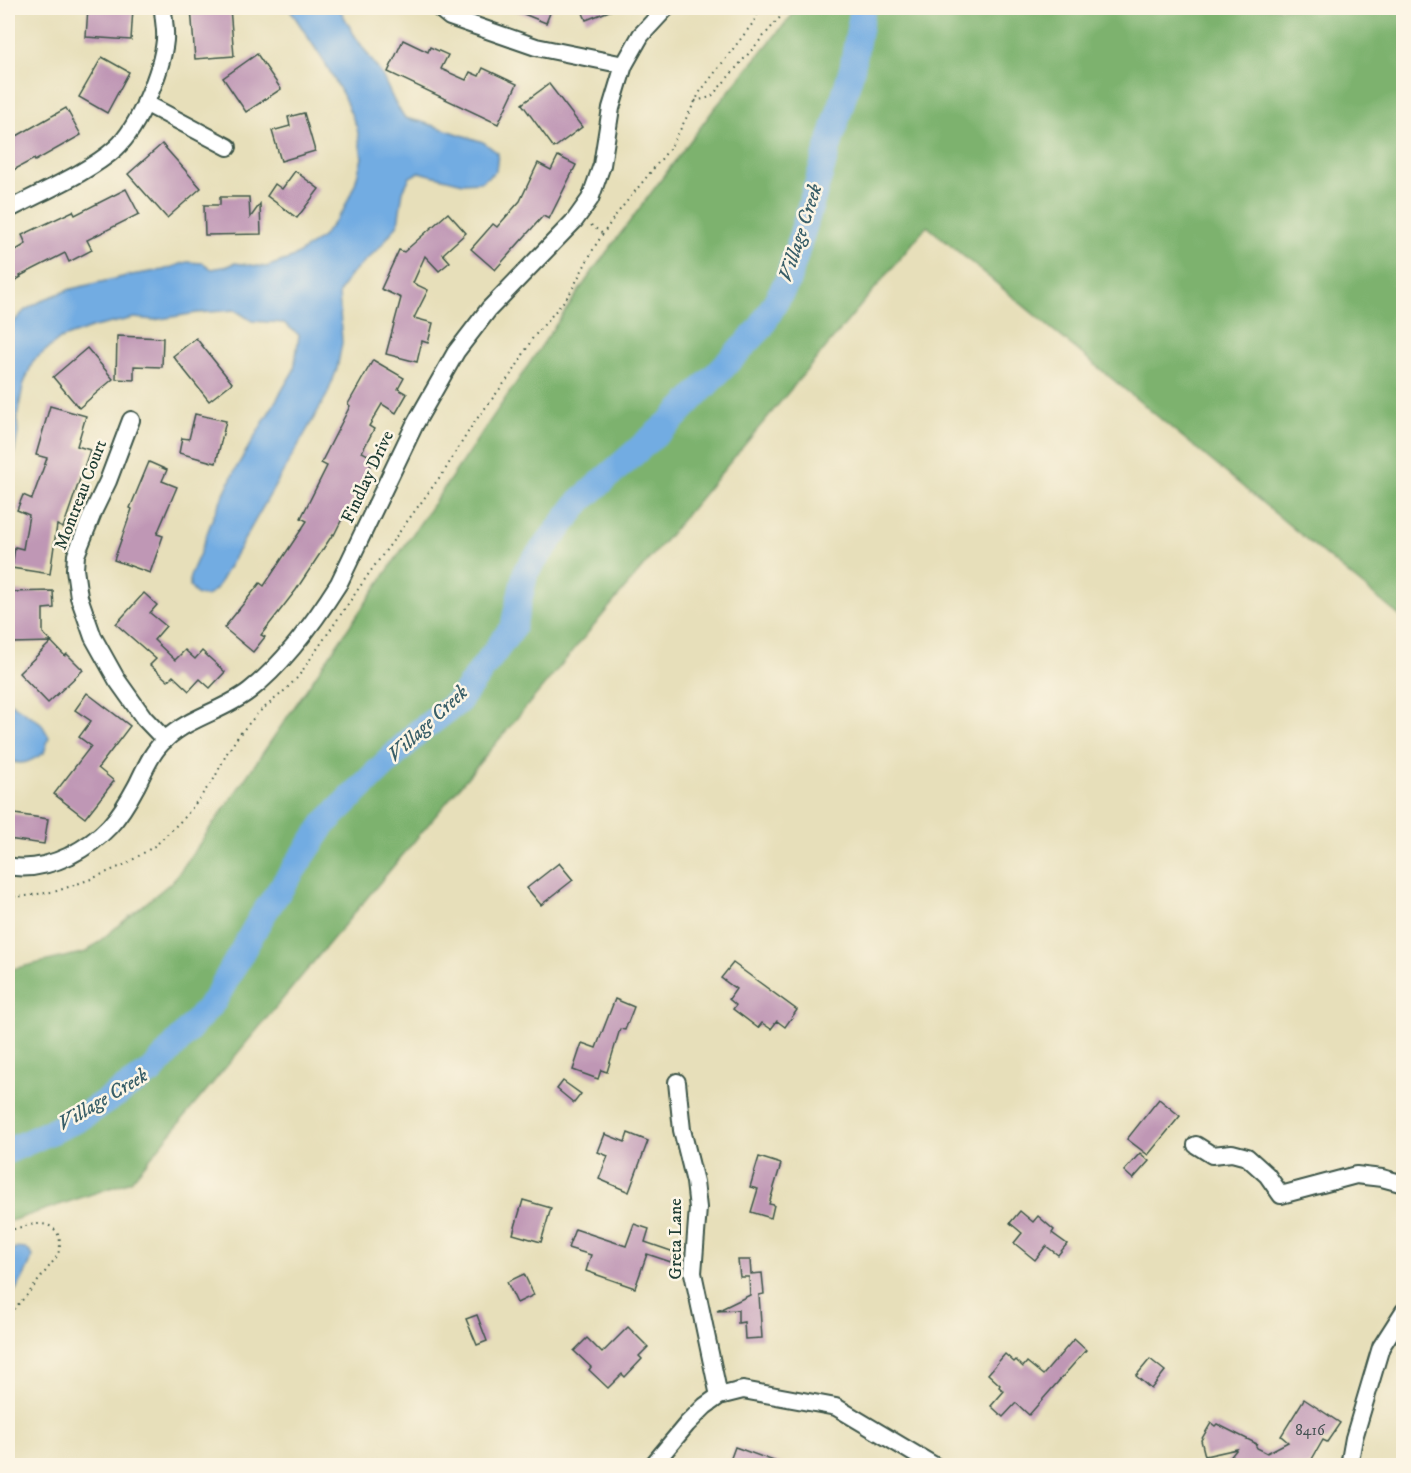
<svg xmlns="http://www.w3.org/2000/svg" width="1411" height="1473" viewBox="0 0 1411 1473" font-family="'IM FELL DW Pica',serif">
<rect width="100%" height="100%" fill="#fcf5e5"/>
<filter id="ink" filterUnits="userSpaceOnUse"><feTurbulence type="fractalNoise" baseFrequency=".0167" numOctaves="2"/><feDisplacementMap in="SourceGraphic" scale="12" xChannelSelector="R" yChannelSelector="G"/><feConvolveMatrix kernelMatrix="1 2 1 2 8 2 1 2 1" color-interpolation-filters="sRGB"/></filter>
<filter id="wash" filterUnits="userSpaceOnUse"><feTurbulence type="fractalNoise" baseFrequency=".008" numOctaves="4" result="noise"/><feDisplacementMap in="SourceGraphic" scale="24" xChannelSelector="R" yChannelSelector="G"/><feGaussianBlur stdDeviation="1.35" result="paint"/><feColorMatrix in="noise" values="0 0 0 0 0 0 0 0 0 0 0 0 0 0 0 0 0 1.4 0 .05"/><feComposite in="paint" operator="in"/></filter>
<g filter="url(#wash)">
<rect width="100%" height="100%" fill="#e7dfba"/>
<path fill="#7db26e" stroke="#4e7851" stroke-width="1.5" d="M 798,8 L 1403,8 L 1403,619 L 927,226 L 131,1181 L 8,1222 L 8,970 L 86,952 L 174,880 L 247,776 L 594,269 L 714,109 Z"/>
<g fill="#72ace2" stroke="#48748b" stroke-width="1.5">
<path d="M 289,8 L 339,8 L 355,36 L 382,75 L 394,101 L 405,118 L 422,122 L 483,142 L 498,153 L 496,171 L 481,182 L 463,183 L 419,172 L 410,177 L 403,191 L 398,224 L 380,247 L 350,275 L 339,293 L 342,343 L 337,369 L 327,395 L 216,589 L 207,596 L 197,595 L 190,587 L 190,576 L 200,553 L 213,517 L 235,470 L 294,370 L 299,335 L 284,323 L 252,321 L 235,310 L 197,313 L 154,320 L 134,318 L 94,327 L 60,339 L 33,361 L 23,386 L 17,418 L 18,433 L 13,459 L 8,477 L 8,328 L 25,310 L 45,299 L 71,289 L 131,275 L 163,270 L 187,262 L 203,263 L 212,269 L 228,266 L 235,263 L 266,267 L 292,258 L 322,237 L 343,211 L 355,184 L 362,158 L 357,128 L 343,95 L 325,63 Z"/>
<path d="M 8,701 L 41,723 L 49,737 L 44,753 C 31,761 22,767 8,760 Z"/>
<path d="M 17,1248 L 27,1249 L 33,1256 C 27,1272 19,1287 8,1300 L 8,1251 Z"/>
</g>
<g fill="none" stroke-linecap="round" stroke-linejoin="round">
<path stroke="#72ace2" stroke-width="26" d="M 8,1151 L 77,1120 L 152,1071 L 214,1001 L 262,916 L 325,823 L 417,733 L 458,702 L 513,627 L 526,571 L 580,501 L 673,419 L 760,329 L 788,280 L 852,69 L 863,8"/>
</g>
<g id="blocks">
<g fill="#bf97b5">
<path d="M 88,8 L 133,8 L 131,40 L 86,37 Z"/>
<path d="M 191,8 L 230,8 L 234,56 L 195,59 Z"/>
<path d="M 509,8 L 552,8 L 546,23 Z"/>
<path d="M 581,8 L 617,8 L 586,20 Z"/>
<path d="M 403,40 L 428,52 L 430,47 L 448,55 L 441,69 L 466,80 L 470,72 L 479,76 L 483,68 L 517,84 L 498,124 L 388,72 Z"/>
<path d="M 257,54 L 281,89 L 246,112 L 223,78 Z"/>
<path d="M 102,57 L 129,72 L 107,113 L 79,97 Z"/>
<path d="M 549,84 L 582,127 L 554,148 L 522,104 Z"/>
<path d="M 66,108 L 81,135 L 35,161 L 34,159 L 8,173 L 8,141 Z"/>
<path d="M 304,113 L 315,151 L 281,161 L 272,131 L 290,126 L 288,117 Z"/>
<path d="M 162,144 L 201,188 L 167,218 L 128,174 Z"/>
<path d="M 558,156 L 576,165 L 549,219 L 543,216 L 495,270 L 471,249 L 493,224 L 497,227 L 520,201 L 538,163 L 551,170 Z"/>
<path d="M 295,171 L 319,189 L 297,218 L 267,196 L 275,184 L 282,189 Z"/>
<path d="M 126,189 L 139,214 L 87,240 L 92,250 L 69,262 L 65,253 L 20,276 L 21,277 L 8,285 L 8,255 L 26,244 L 22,235 L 73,211 L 75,215 Z"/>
<path d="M 220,197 L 249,197 L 250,218 L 260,204 L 261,234 L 205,235 L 204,205 L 220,205 Z"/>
<path d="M 448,213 L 466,233 L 443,254 L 450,262 L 439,271 L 425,256 L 413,283 L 428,290 L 414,318 L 433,323 L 428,343 L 422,341 L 417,362 L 386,354 L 401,298 L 381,289 L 399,250 L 404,252 Z"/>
<path d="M 117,336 L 163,338 L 162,367 L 134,366 L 134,380 L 116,379 Z"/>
<path d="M 196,338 L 232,383 L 209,401 L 173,356 Z"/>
<path d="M 87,348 L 113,379 L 79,408 L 53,377 Z"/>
<path d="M 373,360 L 404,378 L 398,389 L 407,394 L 396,413 L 382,404 L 369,426 L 374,429 L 362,452 L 374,458 L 348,510 L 347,509 L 334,535 L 333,534 L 296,590 L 261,635 L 265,637 L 253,652 L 224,628 L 260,583 L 264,586 L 307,521 L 301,518 L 327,466 L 321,463 L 350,406 L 348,404 Z"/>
<path d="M 50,406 L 86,416 L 77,446 L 90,450 L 63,528 L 57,525 L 50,574 L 12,568 L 15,547 L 23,549 L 29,515 L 17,510 L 23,495 L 32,499 L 47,458 L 36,455 Z"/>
<path d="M 195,414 L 226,421 L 216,463 L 179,453 L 182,438 L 189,439 Z"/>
<path d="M 149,462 L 167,470 L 162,481 L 177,487 L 157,534 L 163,536 L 150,573 L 114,560 L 132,509 L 130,508 Z"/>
<path d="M 53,591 L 54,608 L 43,609 L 43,633 L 65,656 L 67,654 L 83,670 L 48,703 L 19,673 L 51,642 L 11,643 L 9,605 L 8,605 L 8,592 Z"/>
<path d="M 144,593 L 157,605 L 150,613 L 166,626 L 154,640 L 175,660 L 185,650 L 195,659 L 202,651 L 225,672 L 210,688 L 200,679 L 189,691 L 173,676 L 168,681 L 150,665 L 156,659 L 116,624 Z"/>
<path d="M 87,693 L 130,726 L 98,768 L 114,781 L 85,818 L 54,794 L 91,746 L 79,737 L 91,721 L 75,710 Z"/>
<path d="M 8,813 L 48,819 L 44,844 L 8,839 Z"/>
<path d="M 559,863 L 573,880 L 541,905 L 527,888 Z"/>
<path d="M 733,963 L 797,1010 L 785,1027 L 777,1021 L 771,1029 L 762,1023 L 758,1028 L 733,1009 L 736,1005 L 729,999 L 736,989 L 721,978 Z"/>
<path d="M 615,999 L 634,1007 L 625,1030 L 620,1029 L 607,1072 L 601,1070 L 598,1079 L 573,1070 L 582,1043 L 596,1048 Z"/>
<path d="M 563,1081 L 581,1094 L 574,1103 L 557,1089 Z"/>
<path d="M 1159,1099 L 1180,1116 L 1148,1155 L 1127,1139 Z"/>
<path d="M 628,1133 L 648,1141 L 629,1192 L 599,1179 L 608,1156 L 598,1152 L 605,1134 L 625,1142 Z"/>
<path d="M 1140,1153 L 1149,1161 L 1133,1179 L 1124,1171 Z"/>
<path d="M 759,1157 L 781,1164 L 769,1204 L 774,1205 L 771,1218 L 751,1212 L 758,1189 L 750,1187 Z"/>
<path d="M 523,1200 L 551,1208 L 541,1242 L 513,1234 Z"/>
<path d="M 1020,1211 L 1033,1222 L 1038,1216 L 1054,1230 L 1052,1233 L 1067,1244 L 1058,1255 L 1046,1246 L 1035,1260 L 1014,1243 L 1022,1233 L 1010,1223 Z"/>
<path d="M 634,1224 L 649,1229 L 645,1242 L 674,1252 L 671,1262 L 647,1254 L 635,1288 L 586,1271 L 591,1255 L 568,1248 L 575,1229 L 626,1246 Z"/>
<path d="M 738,1260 L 750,1260 L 751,1274 L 762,1273 L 764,1294 L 759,1295 L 762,1338 L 745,1339 L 744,1322 L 738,1323 L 738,1310 L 717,1311 L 750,1295 L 749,1277 L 740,1277 Z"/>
<path d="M 524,1274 L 534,1295 L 517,1303 L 507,1282 Z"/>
<path d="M 477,1315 L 487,1341 L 477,1345 L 466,1319 Z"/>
<path d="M 628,1327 L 648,1347 L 639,1356 L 642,1359 L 625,1377 L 622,1374 L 608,1388 L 589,1370 L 591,1367 L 574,1351 L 587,1338 L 602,1353 Z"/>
<path d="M 1074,1339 L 1086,1350 L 1029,1415 L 1016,1403 L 1003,1417 L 991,1406 L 1004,1391 L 999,1387 L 1000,1385 L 988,1374 L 1005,1354 L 1014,1362 L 1016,1360 L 1023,1367 L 1027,1362 L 1043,1375 Z"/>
<path d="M 1150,1359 L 1165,1371 L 1151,1389 L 1136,1376 Z"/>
<path d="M 1304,1399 L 1340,1423 L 1327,1442 L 1323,1440 L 1308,1466 L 1223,1466 L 1237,1449 L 1205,1456 L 1201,1440 L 1211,1423 L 1215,1426 L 1217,1424 L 1257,1444 L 1255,1444 L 1257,1448 L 1267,1453 L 1288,1442 L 1281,1436 Z"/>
<path d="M 735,1447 L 782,1464 L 781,1466 L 728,1466 Z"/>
</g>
</g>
</g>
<g filter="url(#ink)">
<use href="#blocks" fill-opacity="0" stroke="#3d5548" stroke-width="1.5"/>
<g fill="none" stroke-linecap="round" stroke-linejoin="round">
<g stroke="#3d5548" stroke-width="20">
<g id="minor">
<path d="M 439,8 L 450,17 L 536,47 L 624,65"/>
<path d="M 145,103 L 228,147"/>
<path d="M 8,210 C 41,192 88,173 116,148 C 139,127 162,70 165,40 C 166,29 163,18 163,8"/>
<path d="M 131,420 L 108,481 L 94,510 L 76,555 L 75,569 L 79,597 L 93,637 L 117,680 L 144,718 L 165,740"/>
<path d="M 8,866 C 29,870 50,865 69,856 C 104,838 119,819 137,785 C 145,769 152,751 166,739 C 190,717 223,711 249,691 C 285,663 315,621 339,583 L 415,424 L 456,352 L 489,309 L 575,220 L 590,199 L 602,165 L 611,108 L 624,65 L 641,35 L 666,8"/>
<path d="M 677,1082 L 682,1130 L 695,1182 L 698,1208 L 693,1273 L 719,1396"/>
<path d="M 1196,1145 L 1212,1155 L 1232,1153 L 1247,1157 L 1267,1175 L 1281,1195 L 1356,1175 L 1382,1178 L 1404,1184"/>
<path d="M 652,1466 L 687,1424 L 705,1406 L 719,1396 L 743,1390 L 836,1407 L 935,1466"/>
<path d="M 1349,1466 L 1354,1438 L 1381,1347 L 1404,1311"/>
</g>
</g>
<g stroke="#3d5548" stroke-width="2" stroke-dasharray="1.5 4.5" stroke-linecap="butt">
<path d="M 695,101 L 711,97 L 788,8"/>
<path d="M 591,225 L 603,234"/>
<path d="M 8,897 L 26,896 L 57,891 L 91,879 L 126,864 L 156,845 L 185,817 L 214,779 L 227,753 L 239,735 L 258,713 L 282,693 L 298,677 L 370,572 L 445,470 L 473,424 L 515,369 L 532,339 L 569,295 L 595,246 L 615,216 L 671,147 L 700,92 L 753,23 L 761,8"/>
<path d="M 8,1231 C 17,1228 30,1224 40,1224 C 60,1224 65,1245 55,1259 L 28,1294 L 8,1315"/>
</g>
<use href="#minor" stroke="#fff" stroke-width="16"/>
</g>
</g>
<g text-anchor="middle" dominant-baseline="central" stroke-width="5" stroke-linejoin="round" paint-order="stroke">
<g font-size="15" fill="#475454">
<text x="1310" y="1430">8416</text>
</g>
<g font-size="18" fill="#1f3d34" stroke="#fcf5e5">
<text transform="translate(368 477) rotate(-65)">Findlay Drive</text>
<text transform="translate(81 495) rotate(-69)">Montreau Court</text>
<text transform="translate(676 1239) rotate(-90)">Greta Lane</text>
</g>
<g font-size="20" font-style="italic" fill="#385e68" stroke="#fcf5e5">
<text transform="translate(801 233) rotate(-72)">Village Creek</text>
<text transform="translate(428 724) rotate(-43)">Village Creek</text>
<text transform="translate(103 1100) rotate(-31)">Village Creek</text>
</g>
</g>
<rect width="1411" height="1473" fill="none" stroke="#fcf5e5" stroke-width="30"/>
</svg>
